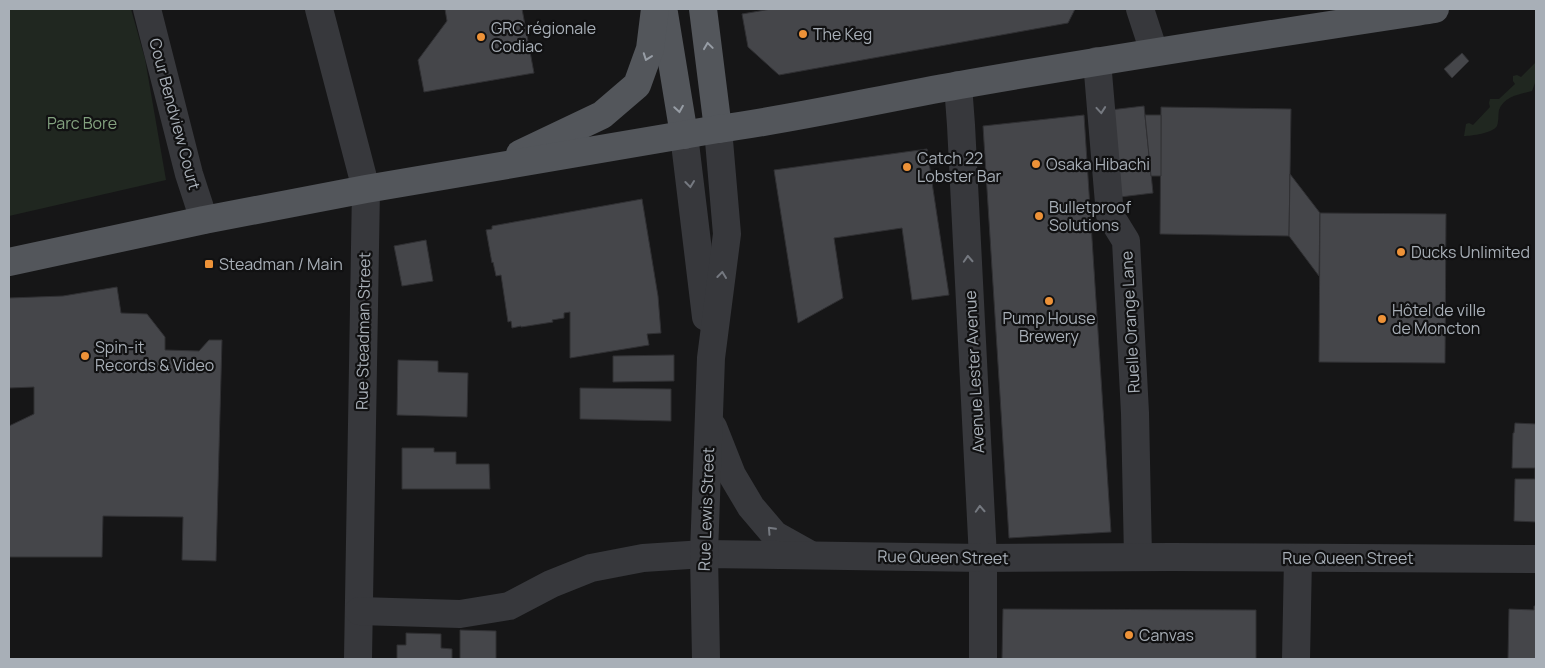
<svg xmlns="http://www.w3.org/2000/svg" width="1545" height="668" viewBox="0 0 1545 668" font-family="Manrope,sans-serif">
<rect width="100%" height="100%" fill="#161617"/>
<g fill="#202720">
<path d="M 9,9 L 131,9 L 145,59 L 166,180 L 9,216 Z"/>
<path d="M 1536,62 L 1536,80 L 1532,91 C 1520,94 1504,96 1499,110 C 1498,115 1499,121 1497,126 C 1493,133 1471,136 1464,136 L 1466,124 L 1469,123 L 1473,125 L 1490,107 L 1489,103 L 1490,99 L 1499,99 L 1515,84 L 1513,81 L 1513,76 L 1517,75 L 1521,77 Z"/>
</g>
<g fill="#45464a" stroke="#303033">
<path d="M 445,9 L 522,9 L 534,73 L 424,92 L 418,60 L 447,21 Z"/>
<path d="M 771,9 L 1075,9 L 1068,23 L 779,75 L 748,47 L 742,14 Z"/>
<path d="M 1462,53 L 1469,61 L 1452,78 L 1444,69 Z"/>
<path d="M 1144,106 L 1153,193 L 1120,197 L 1110,110 Z"/>
<path d="M 1161,107 L 1291,109 L 1289,236 L 1160,234 Z"/>
<path d="M 1084,115 L 1111,532 L 1009,538 L 983,126 Z"/>
<path d="M 1145,115 L 1161,115 L 1161,176 L 1151,176 Z"/>
<path d="M 927,149 L 949,295 L 912,300 L 902,228 L 834,238 L 843,298 L 798,323 L 774,170 Z"/>
<path d="M 1290,174 L 1320,213 L 1319,276 L 1289,236 Z"/>
<path d="M 642,199 L 658,296 L 661,333 L 647,334 L 649,345 L 570,358 L 570,312 L 564,313 L 564,318 L 552,320 L 553,322 L 521,327 L 521,326 L 512,328 L 511,321 L 508,322 L 501,275 L 496,276 L 493,262 L 492,263 L 486,230 L 492,229 L 492,226 Z"/>
<path d="M 1320,213 L 1446,214 L 1445,363 L 1319,362 Z"/>
<path d="M 426,240 L 433,281 L 402,286 L 394,246 Z"/>
<path d="M 117,287 L 121,313 L 147,314 L 165,337 L 165,350 L 199,351 L 209,340 L 222,340 L 216,561 L 182,560 L 183,517 L 103,516 L 102,557 L 9,557 L 9,426 L 34,414 L 34,387 L 9,388 L 9,298 L 63,296 Z"/>
<path d="M 674,355 L 674,381 L 613,382 L 613,356 Z"/>
<path d="M 398,360 L 438,361 L 438,372 L 468,373 L 467,417 L 397,415 Z"/>
<path d="M 580,388 L 671,389 L 671,421 L 580,419 Z"/>
<path d="M 1515,423 L 1536,424 L 1536,522 L 1514,521 L 1515,479 L 1535,479 L 1535,468 L 1512,468 L 1513,433 L 1514,433 Z"/>
<path d="M 402,448 L 434,448 L 434,452 L 456,452 L 456,464 L 489,464 L 490,489 L 402,489 Z"/>
<path d="M 1534,606 L 1536,606 L 1536,659 L 1508,659 L 1509,609 L 1534,610 Z"/>
<path d="M 1003,609 L 1256,610 L 1256,659 L 1002,659 Z"/>
<path d="M 460,630 L 496,631 L 496,659 L 460,659 Z"/>
<path d="M 406,633 L 441,634 L 441,648 L 452,649 L 452,659 L 397,659 L 397,645 L 406,645 Z"/>
</g>
<g fill="none" stroke-linecap="round" stroke-linejoin="round">
<g stroke="#37383c" stroke-width="28">
<path d="M 147,9 L 189,174 L 204,220"/>
<path d="M 319,9 L 366,189 L 358,659"/>
<path d="M 1140,9 L 1154,52"/>
<path d="M 1097,61 L 1110,215 L 1126,241 L 1135,413 L 1138,557"/>
<path d="M 958,85 L 961,125 L 983,558 L 983,659"/>
<path d="M 684,135 L 706,317"/>
<path d="M 713,427 L 732,475 L 751,507 L 775,535 L 809,554"/>
<path d="M 359,611 L 460,614 L 509,606 L 551,584 L 591,568 L 643,558 L 704,554 L 983,558 L 1172,557 L 1536,559"/>
<path d="M 706,659 L 704,554 L 711,358 L 727,234 L 718,129"/>
<path d="M 1296,659 L 1298,558"/>
</g>
<g stroke="#53565b" stroke-width="28">
<path d="M 703,9 L 718,129"/>
<path d="M 664,13 L 684,135"/>
<path d="M 520,154 L 602,115 L 637,85 L 650,49 L 655,9"/>
<path d="M 9,262 L 204,220 L 366,189 L 718,129 C 800,118 880,99 960,85 C 1118,57 1277,33 1435,9"/>
</g>
</g>
<defs><path id="oneway-chevron" d="M-2-3.5L2.5 0L-2 3.5" fill="none" stroke-width="1.6" stroke-linecap="round" stroke-linejoin="round" transform="scale(1.25)"/></defs>
<g stroke="#979da5">
<use href="#oneway-chevron" transform="translate(708 46) rotate(-98)"/>
<use href="#oneway-chevron" transform="translate(647 57) rotate(110)"/>
<use href="#oneway-chevron" transform="translate(679 109) rotate(81)"/>
</g>
<g stroke="#757980">
<use href="#oneway-chevron" transform="translate(1101 110) rotate(85)"/>
<use href="#oneway-chevron" transform="translate(690 184) rotate(83)"/>
<use href="#oneway-chevron" transform="translate(968 259) rotate(-93)"/>
<use href="#oneway-chevron" transform="translate(722 275) rotate(-83)"/>
<use href="#oneway-chevron" transform="translate(980 509) rotate(-93)"/>
<use href="#oneway-chevron" transform="translate(771 530) rotate(-133)"/>
</g>
<g fill="#ed9238" stroke="#111112" stroke-width="2">
<circle cx="803" cy="34" r="5"/>
<circle cx="481" cy="37" r="5"/>
<circle cx="1036" cy="164" r="5"/>
<circle cx="907" cy="167" r="5"/>
<circle cx="1039" cy="216" r="5"/>
<circle cx="1401" cy="252" r="5"/>
<rect x="204" y="259" width="10" height="10" rx="2.5"/>
<circle cx="1049" cy="301" r="5"/>
<circle cx="1382" cy="319" r="5"/>
<circle cx="85" cy="356" r="5"/>
<circle cx="1129" cy="635" r="5"/>
</g>
<g text-anchor="middle" dominant-baseline="central" stroke-width="4.5" stroke-linejoin="round" paint-order="stroke">
<g font-size="16" fill="#a8afb7" stroke="#111112" text-anchor="start">
<text x="491" y="28">GRC régionale<tspan x="491" dy="18">Codiac</tspan></text>
<text x="813" y="34">The Keg</text>
<text x="917" y="158">Catch 22<tspan x="917" dy="18">Lobster Bar</tspan></text>
<text x="1046" y="164">Osaka Hibachi</text>
<text x="1049" y="207">Bulletproof<tspan x="1049" dy="18">Solutions</tspan></text>
<text x="1411" y="252">Ducks Unlimited</text>
<text x="219" y="264">Steadman / Main</text>
<text x="1392" y="310">Hôtel de ville<tspan x="1392" dy="18">de Moncton</tspan></text>
<text x="1049" y="318" text-anchor="middle">Pump House<tspan x="1049" dy="18">Brewery</tspan></text>
<text x="95" y="347">Spin-it<tspan x="95" dy="18">Records &amp; Video</tspan></text>
<text x="1139" y="635">Canvas</text>
</g>
<g font-size="16" fill="#a8afb7" stroke="#111112">
<text transform="translate(175 114) rotate(75)">Cour Bendview Court</text>
<text transform="translate(1130 322) rotate(-93)">Ruelle Orange Lane</text>
<text transform="translate(363 331) rotate(-89)">Rue Steadman Street</text>
<text transform="translate(974 372) rotate(-93)">Avenue Lester Avenue</text>
<text transform="translate(706 509) rotate(-88)">Rue Lewis Street</text>
<text transform="translate(943 557) rotate(1)">Rue Queen Street</text>
<text x="1348" y="558">Rue Queen Street</text>
</g>
<g font-size="16" fill="#83a27f" stroke="#111112">
<text x="82" y="123">Parc Bore</text>
</g>
</g>
<rect width="1545" height="668" fill="none" stroke="#a8afb7" stroke-width="20"/>
</svg>
